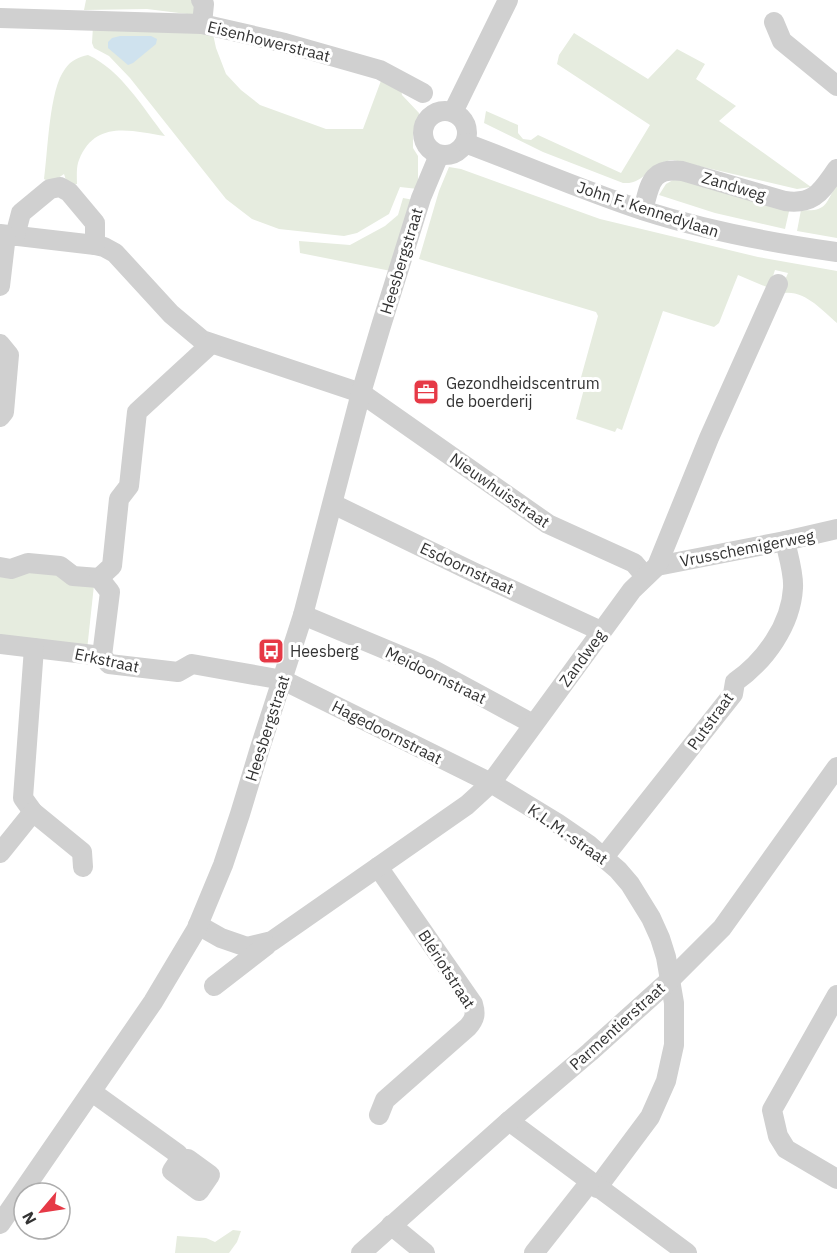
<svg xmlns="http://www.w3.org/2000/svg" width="837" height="1253" viewBox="0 0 837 1253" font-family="'IBM Plex Sans',sans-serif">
<rect width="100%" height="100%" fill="#fff"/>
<g fill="#e6ecdf">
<path d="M 86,0 L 192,0 L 194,4 L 195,15 L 147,9 L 84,10 Z"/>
<path d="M 93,26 L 213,34 L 216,48 L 226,74 L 241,90 L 260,105 L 326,129 L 363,129 L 382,78 L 401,88 L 402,95 L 419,113 L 419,118 L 413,136 L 413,148 L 418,156 L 418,189 L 400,187 L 389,214 L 357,233 L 344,236 L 279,229 L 252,219 L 226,199 L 130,78 L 109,56 L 94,48 L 92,43 Z"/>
<path d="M 574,33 L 648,79 L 677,49 L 705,64 L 696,79 L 736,106 L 719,121 L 811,187 L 797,189 L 673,160 C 650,162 645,185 623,183 L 543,152 L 484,123 L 486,111 L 518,125 L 518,133 L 523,139 L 531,140 L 538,135 L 621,173 L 650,125 L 557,64 L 559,55 Z"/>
<path d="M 88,55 C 121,70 143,108 165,136 C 132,131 95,119 79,160 C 76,167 77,177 77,184 L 68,186 L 64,174 L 51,183 L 44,179 C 48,151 49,90 65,69 C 71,60 79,57 88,55 Z"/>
<path d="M 449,167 L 461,169 L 600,219 L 758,257 L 837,271 L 837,323 C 821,309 802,287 779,294 L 788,273 L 775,270 L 769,288 L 738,275 L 719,323 L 714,327 L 663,311 L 622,430 L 617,428 L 615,432 L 576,419 L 584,389 L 580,381 L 598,316 L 596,312 L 419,259 L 439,191 Z"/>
<path d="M 673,180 L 686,181 L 790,207 L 785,229 L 715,213 L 659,195 L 666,184 Z"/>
<path d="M 837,184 L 837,238 L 797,231 L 801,210 C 827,212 825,204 837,184 Z"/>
<path d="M 403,198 L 414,200 L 391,271 L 300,253 L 299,241 L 350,245 L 385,226 L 398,215 Z"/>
<path d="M 28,570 L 56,572 L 94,585 L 87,650 L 0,640 L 0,573 Z"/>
<path d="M 233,1230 L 241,1231 L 237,1242 L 229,1253 L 175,1253 L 177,1236 L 206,1238 L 215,1242 Z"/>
</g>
<path fill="#cfe2ee" d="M 120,36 L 151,36 L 157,39 L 156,44 L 133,63 L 128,65 L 108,48 L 108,42 L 112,38 Z"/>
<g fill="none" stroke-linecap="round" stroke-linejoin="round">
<g stroke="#d0d0d0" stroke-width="20">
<path d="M 201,0 L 204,4 L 202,24"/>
<path d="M 0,18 L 202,24 L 285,43 L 380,70 L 423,93"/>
<path d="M 774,22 L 782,41 L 837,86"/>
<circle cx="445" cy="133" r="22"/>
<path d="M 453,112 L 508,0"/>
<path d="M 465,143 C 525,165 584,191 645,211 C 708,231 772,243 837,252"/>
<path d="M 643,210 C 650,185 650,167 682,171 L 785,201 C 815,205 821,191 837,169"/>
<path d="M 0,234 L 95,245 L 104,247 L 115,253 L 171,314 L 202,340 L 361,393 L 548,524 L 634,563 L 645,576"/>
<path d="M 15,236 L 21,213 L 50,189 L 60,187 L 69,192 L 95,223 L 95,245"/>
<path d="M 0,286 L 6,235"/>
<path d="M 0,344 L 9,355 L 4,412 L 0,417"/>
<path d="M 333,504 L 473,572 L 601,631"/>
<path d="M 657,566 L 785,541 L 837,529"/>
<path d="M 0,567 L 11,569 L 28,563 L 60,566 L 73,576 L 99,578"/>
<path d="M 303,615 L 430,668 L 533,724"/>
<path d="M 0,644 L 102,656 L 109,664 L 178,672 L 192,664 L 283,680 L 491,783 L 557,823 L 589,845 L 618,870 L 630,884 L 651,918 L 660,938 L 666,957 L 674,1003 L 674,1045 L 666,1081 L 650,1117 L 597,1188"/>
<path d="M 102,656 L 110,592 L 99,578 L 112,566 L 119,499 L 129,486 L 137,412 L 211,344"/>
<path d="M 33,812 L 23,798 L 34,648"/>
<path d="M 0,853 L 33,812 L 82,852 L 83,867"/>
<path d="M 604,857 L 733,694 L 735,682 C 765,661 791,625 793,588 C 794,573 788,555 785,541"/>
<path d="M 378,867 L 473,1004 C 476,1014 475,1019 468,1027 L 385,1100 L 379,1115"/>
<path d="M 198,925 L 221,938 L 247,947 L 272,941 L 467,805 L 491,783 L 632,590 L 657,566 L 709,438 L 778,284"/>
<path d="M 214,986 L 267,945"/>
<path d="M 837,995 L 772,1110 L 778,1136 L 786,1149 L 837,1179"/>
<path d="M 92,1092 L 178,1154 L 180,1159 L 172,1171 L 199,1191 L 210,1175 L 188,1159 L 180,1159"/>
<path d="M 509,1121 L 687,1253"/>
<path d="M 0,1224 L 153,1002 L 196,930 L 223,865 L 240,814 L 260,748 L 303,615 L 361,393 L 381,326 L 421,198 L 439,155"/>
<path d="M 391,1225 L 425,1253"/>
<path d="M 361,1253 L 509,1121 L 590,1052 L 671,979 L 722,928 L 837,767"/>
<path d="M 534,1253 L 590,1182"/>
</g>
</g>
<defs>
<g id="office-square" transform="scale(1.35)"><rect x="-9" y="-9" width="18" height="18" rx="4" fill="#e63946" stroke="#fff"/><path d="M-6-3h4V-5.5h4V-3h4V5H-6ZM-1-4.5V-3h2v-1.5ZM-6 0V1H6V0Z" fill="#fff"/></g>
<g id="bus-square" transform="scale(1.35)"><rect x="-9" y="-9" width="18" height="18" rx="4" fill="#e63946" stroke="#fff"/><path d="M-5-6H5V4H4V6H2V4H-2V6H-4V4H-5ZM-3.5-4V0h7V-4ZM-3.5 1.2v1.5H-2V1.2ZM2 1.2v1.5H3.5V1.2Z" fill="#fff"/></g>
</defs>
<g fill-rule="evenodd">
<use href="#office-square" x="426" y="392"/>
<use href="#bus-square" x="271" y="651"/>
</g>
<g text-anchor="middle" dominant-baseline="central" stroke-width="6" stroke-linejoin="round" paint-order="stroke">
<g font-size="16" fill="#333" stroke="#fff">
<text transform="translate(269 41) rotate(14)">Eisenhowerstraat</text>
<text transform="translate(734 186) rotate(17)">Zandweg</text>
<text transform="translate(648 209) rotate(18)">John F. Kennedylaan</text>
<text transform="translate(401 261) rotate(-73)">Heesbergstraat</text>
<text transform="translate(500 490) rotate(35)">Nieuwhuisstraat</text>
<text transform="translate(747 548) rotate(-11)">Vrusschemigerweg</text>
<text transform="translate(467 568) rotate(25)">Esdoornstraat</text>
<text transform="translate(582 658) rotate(-54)">Zandweg</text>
<text transform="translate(107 660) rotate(12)">Erkstraat</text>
<text transform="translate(436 675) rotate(26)">Meidoornstraat</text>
<text transform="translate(710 721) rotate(-54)">Putstraat</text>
<text transform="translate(267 728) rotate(-72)">Heesbergstraat</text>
<text transform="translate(387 732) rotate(27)">Hagedoornstraat</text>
<text transform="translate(568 834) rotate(35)">K.L.M.-straat</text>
<text transform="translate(447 969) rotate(57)">Blériotstraat</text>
<text transform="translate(617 1026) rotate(-42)">Parmentierstraat</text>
</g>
<g font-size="16" fill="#333" stroke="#fff" text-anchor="start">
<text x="446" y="383">Gezondheidscentrum<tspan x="446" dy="18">de boerderij</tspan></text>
<text x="290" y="651">Heesberg</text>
</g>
</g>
<g transform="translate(42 1211) rotate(241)"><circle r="28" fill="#ffffff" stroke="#adadad" stroke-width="1.5"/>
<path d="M0-4.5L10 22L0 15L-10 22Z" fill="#e63946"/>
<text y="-9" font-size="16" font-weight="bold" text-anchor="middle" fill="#333333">N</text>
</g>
</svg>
